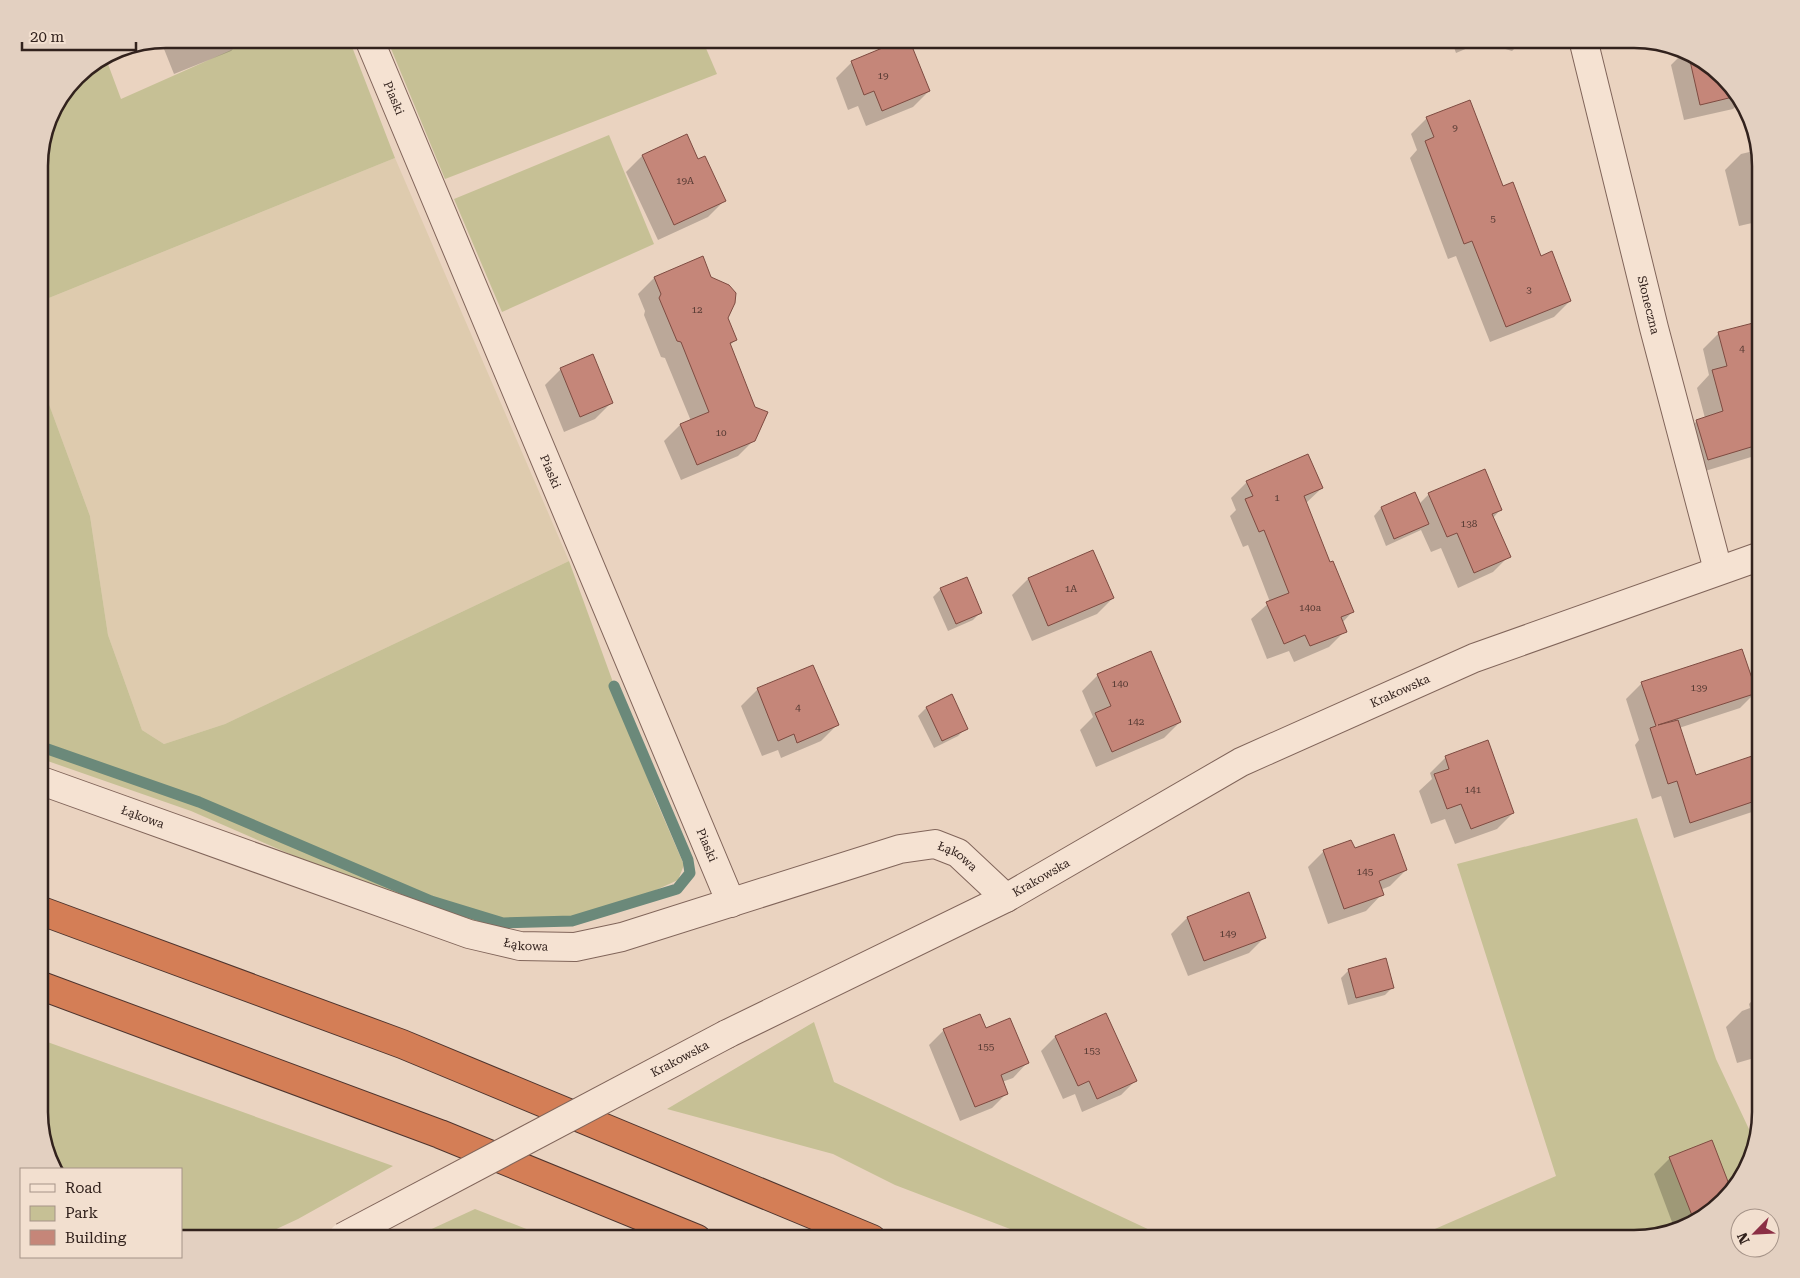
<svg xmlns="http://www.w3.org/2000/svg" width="1800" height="1278" viewBox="0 0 1800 1278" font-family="'Roboto Serif',serif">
<rect width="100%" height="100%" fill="#ead3c0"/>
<path fill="#decbae" d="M 395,158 L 569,561 L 225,724 L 164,744 L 142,730 L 108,635 L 90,516 L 39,377 L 39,302 Z"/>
<g fill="#c6c095">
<path d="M 256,39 L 349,39 L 395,158 L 39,302 L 39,157 L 52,109 L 82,70 L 105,56 L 121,99 Z"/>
<path d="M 387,39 L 702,39 L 717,74 L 445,179 Z"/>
<path d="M 609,135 L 654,244 L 502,312 L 454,199 Z"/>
<path d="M 39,377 L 90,516 L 108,635 L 142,730 L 164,744 L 225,724 L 569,561 L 655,798 L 684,865 L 678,880 L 590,920 L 544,927 L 479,927 L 345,878 L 191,811 L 39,758 Z"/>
<path d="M 1637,818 L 1716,1059 L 1756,1144 L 1754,1153 L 1735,1189 L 1691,1226 L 1634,1239 L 1412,1239 L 1556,1176 L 1457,864 Z"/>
<path d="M 814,1022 L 834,1082 L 1169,1239 L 1036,1239 L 895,1185 L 833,1154 L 667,1109 Z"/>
<path d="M 39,1039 L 393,1166 L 298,1219 L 255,1239 L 181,1239 L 181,1169 L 52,1169 L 39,1120 Z"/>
<path d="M 475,1209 L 552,1239 L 410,1239 Z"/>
</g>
<g fill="#0003">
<path d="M 166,39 L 243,39 L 231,51 L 174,74 L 162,44 L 159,45 L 157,40 Z"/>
<path d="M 907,39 L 929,91 L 913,107 L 866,126 L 858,106 L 848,110 L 836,78 L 852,62 Z"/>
<path d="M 1322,39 L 1345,39 L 1325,47 Z"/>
<path d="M 1451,39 L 1524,39 L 1512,51 L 1482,42 L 1456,53 Z"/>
<path d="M 1685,51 L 1711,65 L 1741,101 L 1733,109 L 1684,120 L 1671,65 Z"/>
<path d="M 1427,118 L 1541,257 L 1570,301 L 1554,317 L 1490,342 L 1456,256 L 1448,259 L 1410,158 L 1417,150 L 1411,134 Z"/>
<path d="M 686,135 L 698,161 L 724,201 L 708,217 L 658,240 L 626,172 L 642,156 Z"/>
<path d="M 1758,150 L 1761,166 L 1761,221 L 1739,226 L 1725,170 L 1741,154 Z"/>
<path d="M 654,278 L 727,318 L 736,340 L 730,345 L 754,408 L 754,440 L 738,456 L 681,480 L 664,441 L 680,425 L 691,421 L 665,358 L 661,357 L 644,315 L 645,311 L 638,294 Z"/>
<path d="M 1761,322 L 1761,454 L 1692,475 L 1681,437 L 1697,421 L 1705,418 L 1697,388 L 1709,375 L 1703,349 L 1719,333 Z"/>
<path d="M 561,369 L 611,403 L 595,419 L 564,432 L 545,385 Z"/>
<path d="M 1247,482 L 1322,488 L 1306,503 L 1330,563 L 1353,611 L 1342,623 L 1345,631 L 1329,647 L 1294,662 L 1289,651 L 1267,659 L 1251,619 L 1270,602 L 1248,545 L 1243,547 L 1230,516 L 1236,510 L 1231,498 Z"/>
<path d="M 1414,494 L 1419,504 L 1429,494 L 1501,509 L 1493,518 L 1509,556 L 1493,572 L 1458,588 L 1441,548 L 1431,552 L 1421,530 L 1386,546 L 1374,516 L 1381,508 Z"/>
<path d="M 1093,551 L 1113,598 L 1097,614 L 1032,641 L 1012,595 L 1028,579 Z"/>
<path d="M 941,589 L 981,612 L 973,620 L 948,631 L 933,597 Z"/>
<path d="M 812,666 L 837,725 L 821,741 L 781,758 L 778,750 L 762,756 L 741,706 L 757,690 Z"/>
<path d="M 1098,675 L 1180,722 L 1164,738 L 1096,767 L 1080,730 L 1093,717 L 1082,691 Z"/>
<path d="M 1642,683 L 1756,692 L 1740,708 L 1679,728 L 1695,776 L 1761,754 L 1761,809 L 1674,838 L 1661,796 L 1652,799 L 1635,745 L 1639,740 L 1626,699 Z"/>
<path d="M 951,696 L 966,728 L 958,736 L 934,748 L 918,716 L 926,708 Z"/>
<path d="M 1446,757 L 1513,813 L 1497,829 L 1455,844 L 1445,819 L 1431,824 L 1419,791 L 1432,779 L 1430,773 Z"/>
<path d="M 1354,850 L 1406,870 L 1390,886 L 1380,890 L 1382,894 L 1366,911 L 1328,924 L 1308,867 L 1324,851 Z"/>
<path d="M 1187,918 L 1265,937 L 1249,953 L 1188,976 L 1171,934 Z"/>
<path d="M 1349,970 L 1393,987 L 1385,995 L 1348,1005 L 1341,978 Z"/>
<path d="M 1761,991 L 1761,1056 L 1737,1063 L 1726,1027 L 1742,1011 L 1750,1008 L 1749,1004 Z"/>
<path d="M 1106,1015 L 1135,1081 L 1121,1095 L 1082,1112 L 1075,1094 L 1063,1099 L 1041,1051 L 1055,1037 Z"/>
<path d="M 944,1030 L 985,1030 L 1027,1063 L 1013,1078 L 1002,1082 L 1007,1093 L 992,1108 L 960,1121 L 929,1045 Z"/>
<path d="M 1670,1158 L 1731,1193 L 1691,1226 L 1675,1230 L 1654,1174 Z"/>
</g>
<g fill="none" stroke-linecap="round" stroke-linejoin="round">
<path stroke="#6b897a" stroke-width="11" d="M 39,746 L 199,802 L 431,901 L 503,923 L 572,921 L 677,889 L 690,873 L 688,860 L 614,686"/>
</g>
<g fill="#c58679" stroke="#7e4b41">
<path d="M 904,39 L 909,39 L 930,91 L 882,111 L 874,91 L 864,95 L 851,61 Z"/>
<path d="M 1688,52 L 1711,65 L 1737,96 L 1700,105 Z"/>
<path d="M 1470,100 L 1503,186 L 1513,182 L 1541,256 L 1552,251 L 1571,301 L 1506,327 L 1472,241 L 1464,244 L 1425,141 L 1434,137 L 1426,117 Z"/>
<path d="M 687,134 L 698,159 L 705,156 L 726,201 L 674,225 L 642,155 Z"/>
<path d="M 703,256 L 711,277 L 729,285 L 736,293 L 735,303 L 728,318 L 737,340 L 730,343 L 755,407 L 768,412 L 755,441 L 697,465 L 680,424 L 709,412 L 681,342 L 677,341 L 659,298 L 661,294 L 654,277 Z"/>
<path d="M 1761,321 L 1761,444 L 1708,460 L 1696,420 L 1723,411 L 1712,370 L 1727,366 L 1718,332 Z"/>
<path d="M 593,354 L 613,403 L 580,417 L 560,368 Z"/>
<path d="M 1308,454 L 1323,488 L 1304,496 L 1330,562 L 1333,561 L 1354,612 L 1341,617 L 1347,632 L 1310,646 L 1305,635 L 1284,644 L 1266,602 L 1289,593 L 1264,530 L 1259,532 L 1245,499 L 1253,496 L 1246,481 Z"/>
<path d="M 1485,469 L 1502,510 L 1492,514 L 1511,557 L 1474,573 L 1457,533 L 1447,537 L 1428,493 Z"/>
<path d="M 1415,492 L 1429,524 L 1394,539 L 1381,507 Z"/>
<path d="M 1093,550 L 1114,598 L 1048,626 L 1028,578 Z"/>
<path d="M 967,577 L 982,613 L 956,624 L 940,588 Z"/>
<path d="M 1742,649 L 1757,693 L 1658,725 L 1678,720 L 1696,775 L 1761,753 L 1761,799 L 1690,823 L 1677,781 L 1668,784 L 1650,728 L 1656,726 L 1641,682 Z"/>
<path d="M 1151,651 L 1181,722 L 1112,752 L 1095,713 L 1111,706 L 1097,674 Z"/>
<path d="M 813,665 L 839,725 L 797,743 L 794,734 L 778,741 L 757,688 Z"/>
<path d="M 952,694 L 968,729 L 942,741 L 926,707 Z"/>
<path d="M 1488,740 L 1514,813 L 1471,829 L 1461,804 L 1447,809 L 1434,774 L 1449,769 L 1445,756 Z"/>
<path d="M 1394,834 L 1407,870 L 1379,881 L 1384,895 L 1344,909 L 1323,850 L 1351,840 L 1355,848 Z"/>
<path d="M 1249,892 L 1266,938 L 1204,961 L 1187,917 Z"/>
<path d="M 1386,958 L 1394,988 L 1356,998 L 1348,969 Z"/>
<path d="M 1106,1013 L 1137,1081 L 1097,1099 L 1089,1081 L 1078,1086 L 1055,1036 Z"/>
<path d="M 980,1014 L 986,1028 L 1010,1018 L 1029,1063 L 1001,1075 L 1008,1094 L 975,1107 L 943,1029 Z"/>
<path d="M 1712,1140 L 1732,1192 L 1695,1223 L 1669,1157 Z"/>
</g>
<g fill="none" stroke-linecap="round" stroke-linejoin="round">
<g stroke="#81655a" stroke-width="30">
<g id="minor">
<path id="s1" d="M 369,39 L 731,903"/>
<path id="s2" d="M 1583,39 L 1654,328 L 1718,570"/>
<path id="s3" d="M 39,780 L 469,934 L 520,946 L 575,947 L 622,937 L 900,849 L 935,844 L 958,853 L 1006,898"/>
</g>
</g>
<g stroke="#81655a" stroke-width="30">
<g id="tertiary">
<path id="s4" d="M 727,1034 L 1006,898 L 1241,762 L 1474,658 L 1761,556"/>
</g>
</g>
<g stroke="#4f352e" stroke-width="30">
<g id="motorway">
<path d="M 39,910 L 402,1044 L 872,1239"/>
<path d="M 39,985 L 440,1134 L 697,1239"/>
</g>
</g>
<use href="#minor" stroke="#f5e2d2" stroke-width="28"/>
<use href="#tertiary" stroke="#f5e2d2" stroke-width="28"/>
<use href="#motorway" stroke="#d47e56" stroke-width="28"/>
<g stroke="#81655a" stroke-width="30" stroke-linecap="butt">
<g id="tertiary-bridge">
<path id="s5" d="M 343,1237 L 727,1034"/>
</g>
</g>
<use href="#tertiary-bridge" stroke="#f5e2d2" stroke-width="28"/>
</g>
<g text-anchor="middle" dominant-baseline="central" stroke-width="4" stroke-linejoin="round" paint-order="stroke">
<g font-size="10" fill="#573b34">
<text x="883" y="75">19</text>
<text x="1455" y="127">9</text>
<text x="685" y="180">19A</text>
<text x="1493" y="218">5</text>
<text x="1529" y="289">3</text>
<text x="697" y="309">12</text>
<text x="1742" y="348">4</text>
<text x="721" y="432">10</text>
<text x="1277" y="497">1</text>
<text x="1469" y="523">138</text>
<text x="1071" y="588">1A</text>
<text x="1310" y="607">140a</text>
<text x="1120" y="683">140</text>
<text x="1699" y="687">139</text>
<text x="798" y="707">4</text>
<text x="1136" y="721">142</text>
<text x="1473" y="789">141</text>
<text x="1365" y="871">145</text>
<text x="1228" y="933">149</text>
<text x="986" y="1046">155</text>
<text x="1092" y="1050">153</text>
</g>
<g font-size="12" fill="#32221d" stroke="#f2dfcf">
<text stroke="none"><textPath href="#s1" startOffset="64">Piaski</textPath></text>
<text stroke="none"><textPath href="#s2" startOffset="274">Słoneczna</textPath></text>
<text stroke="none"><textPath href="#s1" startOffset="469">Piaski</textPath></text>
<text stroke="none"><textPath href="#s4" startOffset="756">Krakowska</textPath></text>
<text stroke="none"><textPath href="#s3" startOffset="110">Łąkowa</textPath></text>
<text stroke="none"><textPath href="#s1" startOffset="874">Piaski</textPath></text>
<text stroke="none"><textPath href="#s3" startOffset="965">Łąkowa</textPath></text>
<text stroke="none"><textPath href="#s4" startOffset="351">Krakowska</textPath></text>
<text stroke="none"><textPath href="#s3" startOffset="515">Łąkowa</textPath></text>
<text stroke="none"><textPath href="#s5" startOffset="381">Krakowska</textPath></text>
</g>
</g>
<path d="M0 0H1800V1278H0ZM166 48H1634A118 118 0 0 1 1752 166V1112A118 118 0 0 1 1634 1230H166A118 118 0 0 1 48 1112V166A118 118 0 0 1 166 48Z" fill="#e3d0c1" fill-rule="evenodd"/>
<path fill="none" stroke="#32221d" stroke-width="2.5" d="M166 48H1634A118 118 0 0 1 1752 166V1112A118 118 0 0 1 1634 1230H166A118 118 0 0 1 48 1112V166A118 118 0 0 1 166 48Z"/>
<rect x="20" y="1168" width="162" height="90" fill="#f2dfcf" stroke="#a59388"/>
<rect x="30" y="1184" width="25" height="8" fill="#f5e2d2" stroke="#a59388"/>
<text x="65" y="1193" font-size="15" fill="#32221d">Road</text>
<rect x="30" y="1206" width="25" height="15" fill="#c6c095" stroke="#a59388"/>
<text x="65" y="1218" font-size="15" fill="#32221d">Park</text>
<rect x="30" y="1230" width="25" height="15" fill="#c58679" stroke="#a59388"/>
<text x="65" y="1243" font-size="15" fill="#32221d">Building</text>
<g transform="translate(1755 1233) rotate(246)"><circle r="24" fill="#f2dfcf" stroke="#a59388"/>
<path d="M0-4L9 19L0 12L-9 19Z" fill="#8b2f45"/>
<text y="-8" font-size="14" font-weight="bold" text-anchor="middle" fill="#32221d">N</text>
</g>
<path d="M22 42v8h114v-8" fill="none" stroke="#32221d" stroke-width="2.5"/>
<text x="30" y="42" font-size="15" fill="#32221d" stroke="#f2dfcf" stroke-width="4" paint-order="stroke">20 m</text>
</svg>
